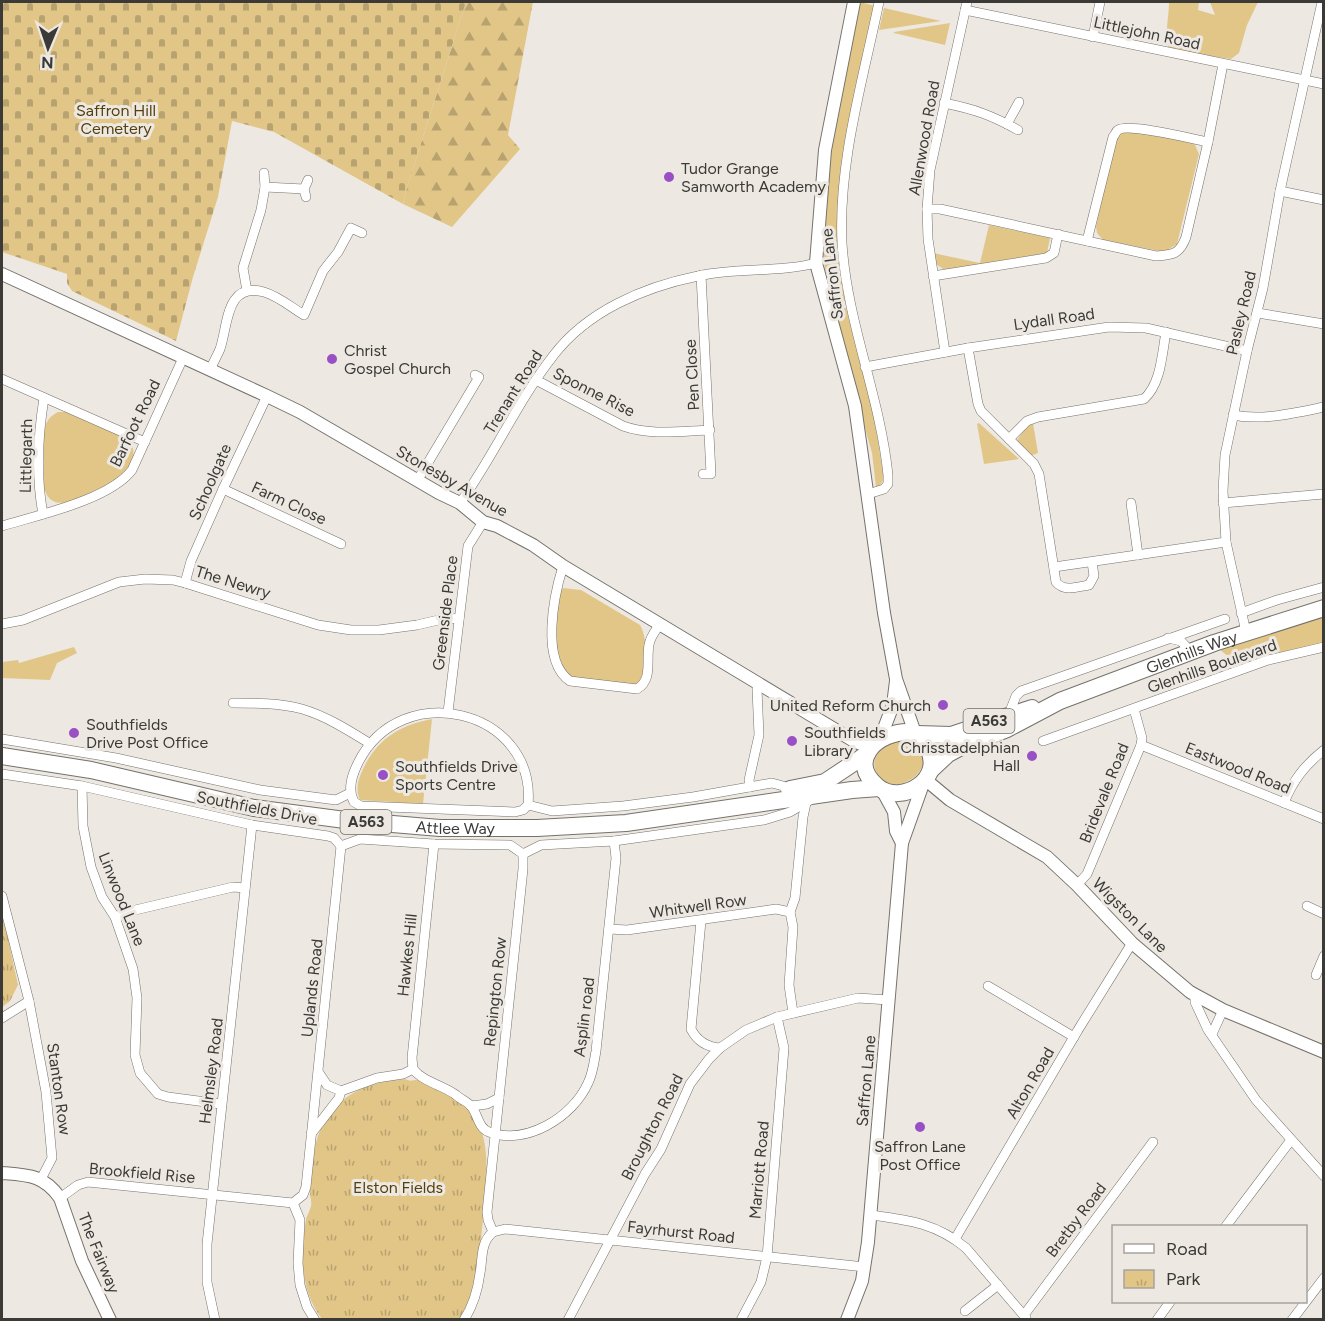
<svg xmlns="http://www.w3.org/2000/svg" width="1325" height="1321" viewBox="0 0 1325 1321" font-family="Figtree,sans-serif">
<defs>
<pattern id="forest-firs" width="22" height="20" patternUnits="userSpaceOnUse" patternTransform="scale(1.5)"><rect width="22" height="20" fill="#e2c687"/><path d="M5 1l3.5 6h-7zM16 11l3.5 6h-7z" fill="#b8a26f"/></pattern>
<pattern id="cemetery-stones" width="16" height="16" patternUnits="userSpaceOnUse" patternTransform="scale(1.5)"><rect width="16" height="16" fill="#e2c687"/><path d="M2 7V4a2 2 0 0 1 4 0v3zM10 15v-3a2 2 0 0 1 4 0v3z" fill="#b8a26f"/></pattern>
<pattern id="park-tufts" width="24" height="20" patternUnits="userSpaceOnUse" patternTransform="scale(1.5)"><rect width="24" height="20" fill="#e2c687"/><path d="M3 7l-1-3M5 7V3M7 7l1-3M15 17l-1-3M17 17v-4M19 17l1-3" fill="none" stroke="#b8a26f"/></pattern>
</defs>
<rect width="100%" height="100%" fill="#ede9e2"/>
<g fill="#e2c687">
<path d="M 859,2 L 876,6 L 838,236 L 840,269 L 845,301 L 837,303 C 800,259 847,60 859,2 Z"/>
<path d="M 1169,2 L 1199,2 L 1198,10 L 1215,15 L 1210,2 L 1258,2 L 1247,25 L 1239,53 L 1231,59 L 1169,50 C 1164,34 1169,18 1169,2 Z"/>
<path d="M 884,8 L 941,21 L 879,30 Z"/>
<path d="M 950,23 L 945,45 L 894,33 L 894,32 Z"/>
<path d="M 1130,131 L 1194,143 L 1199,154 L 1177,244 L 1166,251 L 1159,251 L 1103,240 L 1097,233 L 1096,227 L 1115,138 L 1120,133 Z"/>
<path d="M 989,225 L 1050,238 L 1047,253 L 945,270 L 934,263 L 933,253 L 980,263 Z"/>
<path d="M 846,308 L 874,416 L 884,479 L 879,487 L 876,487 L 872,453 L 832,310 Z"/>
<path d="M 58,412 L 68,412 L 127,438 C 157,472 76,509 55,502 C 48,499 46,494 44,488 L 44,431 C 46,421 49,417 58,412 Z"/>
<path d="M 979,423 L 1019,459 L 984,464 L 977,424 Z"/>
<path d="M 1033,423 L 1038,453 L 1030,456 L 1017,440 L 1028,425 Z"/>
<path d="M 563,588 L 581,590 L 640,625 C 648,638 648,669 640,683 L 635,685 C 616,683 591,683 574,678 C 549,671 557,612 560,592 Z"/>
<path d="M 1323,614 L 1323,643 L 1240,666 L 1219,649 Z"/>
<path d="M 74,647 L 77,653 L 57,663 L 50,680 L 2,678 L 2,662 L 18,660 L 19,663 Z"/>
<path d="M 432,719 L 423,804 L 360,800 C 355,789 358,780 363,769 C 377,739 400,725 432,719 Z"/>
<path d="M 909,740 C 947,757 904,799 881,779 C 870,768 873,753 886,744 C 893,740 901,741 909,740 Z"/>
</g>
<path fill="url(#forest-firs)" d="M 466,2 L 533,2 L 508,135 L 520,149 L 452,227 L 403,204 L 407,187 Z"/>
<path fill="url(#cemetery-stones)" d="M 2,2 L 466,2 L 407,187 L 403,204 L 274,132 L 232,121 L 218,197 L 193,277 L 176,341 L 72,291 L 67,283 L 67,274 L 2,252 Z"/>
<g fill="url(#park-tufts)">
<path d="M 2,911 L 18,985 L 10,1001 L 2,1007 Z"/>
<path d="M 405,1079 C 411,1082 412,1080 418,1080 C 426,1081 438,1086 444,1090 C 494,1115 488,1162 484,1208 C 482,1229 480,1251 478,1272 L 474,1290 L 460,1319 L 322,1319 C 300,1291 300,1253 306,1219 C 307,1215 310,1211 311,1206 C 312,1202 310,1197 310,1193 C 310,1180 312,1165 314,1152 C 322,1103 359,1082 405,1079 Z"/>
</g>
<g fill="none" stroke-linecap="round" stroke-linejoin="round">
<g stroke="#75726b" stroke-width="10">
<g id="street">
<path d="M 965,10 L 1324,84"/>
<path d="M 1093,37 L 1100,2"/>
<path d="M 944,103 C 974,109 991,115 1018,130"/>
<path d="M 1007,124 L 1019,102"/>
<path d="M 264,173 L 265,187"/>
<path d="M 1280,191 L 1324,200"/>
<path d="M 306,197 L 304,189 L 308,180"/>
<path d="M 927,209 L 940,209 L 1156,256 C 1173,255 1180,254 1186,237 L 1208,142 L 1223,64"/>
<path d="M 1087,241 L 1113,137 C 1115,135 1116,131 1118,130 C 1128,123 1193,139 1208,142"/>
<path d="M 701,275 L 711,474 L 703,474"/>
<path d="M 933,276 L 1046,258 L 1054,253 L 1058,234"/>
<path d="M 247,291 L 243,268 L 261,210 L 265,187 L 304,189"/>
<path d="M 1258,313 L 1324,324"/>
<path d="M 968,348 L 978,404 L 981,411 L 1034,464 L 1039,474 L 1056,582 C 1064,592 1077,587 1089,585 L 1094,576 L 1092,562"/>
<path d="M 945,352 L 928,239 L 927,209 L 930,170 L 967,2"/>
<path d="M 865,367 L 968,348 L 1109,327 L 1146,328 L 1247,351"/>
<path d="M 210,370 C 213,363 217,356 220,349 C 228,327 225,281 264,292 C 278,296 291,307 304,315 L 323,271 L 338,252 L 351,228 L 362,233"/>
<path d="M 2,379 L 145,442"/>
<path d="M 536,380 L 623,426 C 651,436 681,431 710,430"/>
<path d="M 1233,415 C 1262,421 1295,413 1324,407"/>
<path d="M 1009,439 L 1027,421 L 1038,417 L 1144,399 C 1161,384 1162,354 1166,332"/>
<path d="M 417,481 L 479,377 L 475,375"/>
<path d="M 223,489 L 341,544"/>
<path d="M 868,494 L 884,489 L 888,484 L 888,475 C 880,396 847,323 842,243 C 838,163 863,80 879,2"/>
<path d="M 460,503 C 494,456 517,402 553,356 C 587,311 644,287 698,276 C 736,267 778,273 816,263"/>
<path d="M 1131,503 L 1138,555"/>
<path d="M 1223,503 L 1324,494"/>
<path d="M 43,514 C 36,477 38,435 44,398"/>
<path d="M 2,526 C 38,515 109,500 132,470 L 183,358"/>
<path d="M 563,566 C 554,595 540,661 570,681 L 637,689 C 653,680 646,660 649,645 C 650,637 656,630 660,624"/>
<path d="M 1054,567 L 1226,542"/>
<path d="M 185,583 L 191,561 L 223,489 L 267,396"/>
<path d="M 1241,613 L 1277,600 L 1324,587"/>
<path d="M 2,624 L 23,620 L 119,582 L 145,579 L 173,580 L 185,583 L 318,625 L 351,630 L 379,630 L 417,625 L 447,618 L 459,619"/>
<path d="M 1246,632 L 1226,542 L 1223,491 L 1225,455 L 1247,351 L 1263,288 L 1280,191 L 1322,2"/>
<path d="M 1168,638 L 1181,641 L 1191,652"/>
<path d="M 233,703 C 256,703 280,703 302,709 C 326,716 348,730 369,743"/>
<path d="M 448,712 L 468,546 L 483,522"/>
<path d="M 1009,714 L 1016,696 L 1021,691 L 1225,619"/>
<path d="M 2,739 L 116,758 L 260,790 L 336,800 L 350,793"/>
<path d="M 1043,741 L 1268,660 L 1324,647"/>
<path d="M 1141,745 L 1324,819"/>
<path d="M 2,774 L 82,786 L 252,825 L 328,836 L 334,838 L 341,846 L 360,839 L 434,844 L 510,845 L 523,854 L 541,845 L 614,841 L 764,820 L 790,812 L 812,799"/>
<path d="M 82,786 L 83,826 L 91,867 L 102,897 L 115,917 L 133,969 L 137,998 L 135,1055 L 140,1073 L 158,1094 L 168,1097 L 221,1104"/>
<path d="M 750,787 L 749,780 L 759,735 L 757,689 L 759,684"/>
<path d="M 1284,803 C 1293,780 1305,765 1324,750"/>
<path d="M 528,805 C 537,710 401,676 358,763 C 352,775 347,789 354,802 L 361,806 L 515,812 L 523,810 L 528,805 L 552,811 L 623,806 L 693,797 L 772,783 L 783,786 L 786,790"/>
<path d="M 1077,885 L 1087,874 L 1141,745 L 1142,738 L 1134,709"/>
<path d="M 2,896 L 29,1001 L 46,1092 L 52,1158 L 41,1179"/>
<path d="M 1307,906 L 1324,914"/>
<path d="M 115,917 L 131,911 L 233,887 L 245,888"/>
<path d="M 701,921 L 691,1029 C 697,1041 707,1047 720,1048"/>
<path d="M 609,929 L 627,930 L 776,909 L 790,912"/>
<path d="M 1316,975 L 1324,956"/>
<path d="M 988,986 L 1074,1037"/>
<path d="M 1195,996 L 1195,1002 L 1208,1030 L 1256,1100 L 1324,1176"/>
<path d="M 793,1013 L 789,985 L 793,927 L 790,912 L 795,898 L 803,817 L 806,803"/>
<path d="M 2,1018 L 29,1001"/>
<path d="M 1212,1034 L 1223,1010"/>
<path d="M 413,1069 L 412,1058 L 434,844"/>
<path d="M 319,1073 L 327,1085 L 341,1091"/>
<path d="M 471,1106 L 487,1104 L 499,1098"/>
<path d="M 311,1134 L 339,1098 L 341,1091 L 377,1078 L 403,1074 L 413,1069 C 423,1082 443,1085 456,1095 C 460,1099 468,1102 471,1106 C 478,1114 478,1128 489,1132 C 526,1146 573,1117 588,1083 C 593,1073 594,1062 596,1051 L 616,858 L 614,841"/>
<path d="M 60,1198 L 78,1185 L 88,1182 L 293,1203"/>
<path d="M 871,1215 C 908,1220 936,1223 966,1248 L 1026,1318"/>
<path d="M 1226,1226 L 1291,1140"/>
<path d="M 493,1232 L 505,1229 L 865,1267"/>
<path d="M 955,1239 L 1078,1030 L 1132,943"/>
<path d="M 965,1311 L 998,1285"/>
<path d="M 1024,1315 L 1153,1142"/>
<path d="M 215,1320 L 207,1282 L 207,1244 L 252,825"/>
<path d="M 315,1320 L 307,1307 L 300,1285 L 298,1263 L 300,1220 L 293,1203 L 303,1195 L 306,1187 L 341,846"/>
<path d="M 464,1320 C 473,1306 478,1289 480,1273 C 483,1258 480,1243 493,1232 L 488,1220 L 487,1212 L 523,869 L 523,854"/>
<path d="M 568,1320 L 645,1174 L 661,1149 L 690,1084 L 709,1059 L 720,1048 L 746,1030 L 777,1017 L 858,998 L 889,1000"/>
<path d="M 741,1320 L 761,1282 L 767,1257 L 784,1048 L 777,1017"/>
<path d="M 1157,1320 L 1170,1302"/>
<path d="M 1292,1320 L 1324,1278"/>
</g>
</g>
<g stroke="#75726b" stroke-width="14">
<g id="secondary">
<path d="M 854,2 L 825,150 L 816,263 L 855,406 L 884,613 L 896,679 L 915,733"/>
<path d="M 2,274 L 267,396 L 300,412 L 439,493 L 460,503 L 483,522 L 497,526 L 533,545 L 563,566 L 854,741 L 870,748"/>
<path d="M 880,739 L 893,705 L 896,681"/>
<path d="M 926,780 L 950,800 L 1047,857 L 1077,885 L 1132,943 L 1190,992 L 1223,1010 L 1324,1052"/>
<path d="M 882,790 L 894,812 L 896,831 L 902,843"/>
<path d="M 2,1173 C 28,1175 44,1175 60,1198 L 82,1261 L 110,1320"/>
<path d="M 847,1320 L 862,1281 L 868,1242 L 902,843 L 923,784"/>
</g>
</g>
<g stroke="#75726b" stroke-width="18">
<g id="highway">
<path d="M 910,732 C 918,734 922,739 927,747 C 946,778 902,806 878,787 C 846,761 877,731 910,732 Z"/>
<path d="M 917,734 L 951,735 L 1032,708"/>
<path id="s1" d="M 2,756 L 91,770 L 254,808 L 345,820 L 440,828 L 537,828 L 626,823 L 852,790 L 879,788"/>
<path id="s2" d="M 931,770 L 948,754 L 961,747 L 1007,729 L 1060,701 L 1214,643 L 1324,608"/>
<path d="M 790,789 L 825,782 L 867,754"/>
</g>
</g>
<use href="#street" stroke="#fff" stroke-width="9"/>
<use href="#secondary" stroke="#fff" stroke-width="12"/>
<use href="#highway" stroke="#fff" stroke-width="16"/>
</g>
<g fill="#9950c4" stroke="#ede9e2" stroke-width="2">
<circle cx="669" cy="177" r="6"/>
<circle cx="332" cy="359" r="6"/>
<circle cx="943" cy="705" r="6"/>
<circle cx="74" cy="733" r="6"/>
<circle cx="792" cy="741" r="6"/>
<circle cx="1032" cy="756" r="6"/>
<circle cx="383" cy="775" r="6"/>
<circle cx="920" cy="1127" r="6"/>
</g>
<g text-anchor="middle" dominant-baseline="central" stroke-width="6" stroke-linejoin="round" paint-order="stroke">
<g fill="#ede9e2" stroke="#706e6a" stroke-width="1.5">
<rect x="963.5" y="709" width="51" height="24" rx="4.5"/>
<rect x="340.5" y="810" width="51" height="24" rx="4.5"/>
</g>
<g font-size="15" font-weight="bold" fill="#3b3a37">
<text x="989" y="721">A563</text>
<text x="366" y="822">A563</text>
</g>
<g font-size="16" fill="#3b3a37" stroke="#ede9e2">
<text transform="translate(1147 33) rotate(12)">Littlejohn Road</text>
<text transform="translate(924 138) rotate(-80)">Allenwood Road</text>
<text transform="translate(832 274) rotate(-97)">Saffron Lane</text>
<text transform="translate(1241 313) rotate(-77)">Pasley Road</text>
<text transform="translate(1054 319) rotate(-8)">Lydall Road</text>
<text transform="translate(692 375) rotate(-93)">Pen Close</text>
<text transform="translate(513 392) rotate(-58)">Trenant Road</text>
<text transform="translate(594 392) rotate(27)">Sponne Rise</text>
<text transform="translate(135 423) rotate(-64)">Barfoot Road</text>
<text transform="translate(26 456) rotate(-89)">Littlegarth</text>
<text transform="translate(452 481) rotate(30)">Stonesby Avenue</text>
<text transform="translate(210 482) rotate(-66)">Schoolgate</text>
<text transform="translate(289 503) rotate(25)">Farm Close</text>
<text transform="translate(233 582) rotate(17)">The Newry</text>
<text transform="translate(445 613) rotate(-83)">Greenside Place</text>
<text stroke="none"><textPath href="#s2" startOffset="288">Glenhills Way</textPath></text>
<text transform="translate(1212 666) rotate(-19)">Glenhills Boulevard</text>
<text transform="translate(1238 768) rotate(22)">Eastwood Road</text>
<text transform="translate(1104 793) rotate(-68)">Bridevale Road</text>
<text transform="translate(257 808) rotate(11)">Southfields Drive</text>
<text stroke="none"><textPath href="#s1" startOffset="460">Attlee Way</textPath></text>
<text transform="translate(122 899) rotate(68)">Linwood Lane</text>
<text transform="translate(698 906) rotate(-8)">Whitwell Row</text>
<text transform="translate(1130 915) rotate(45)">Wigston Lane</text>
<text transform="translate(407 955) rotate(-84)">Hawkes Hill</text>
<text transform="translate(312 988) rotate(-84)">Uplands Road</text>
<text transform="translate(495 992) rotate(-84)">Repington Row</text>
<text transform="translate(584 1017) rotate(-83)">Asplin road</text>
<text transform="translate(211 1071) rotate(-83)">Helmsley Road</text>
<text transform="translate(866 1081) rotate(-85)">Saffron Lane</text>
<text transform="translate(1030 1083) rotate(-60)">Alton Road</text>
<text transform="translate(59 1089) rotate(82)">Stanton Row</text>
<text transform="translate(652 1127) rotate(-63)">Broughton Road</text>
<text transform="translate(759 1170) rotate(-85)">Marriott Road</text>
<text transform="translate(142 1173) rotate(5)">Brookfield Rise</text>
<text transform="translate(1076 1220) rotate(-53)">Bretby Road</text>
<text transform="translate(681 1232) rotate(6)">Fayrhurst Road</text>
<text transform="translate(99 1253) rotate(68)">The Fairway</text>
</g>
<g font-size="16" fill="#54400e" stroke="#ede9e2">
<text x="116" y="110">Saffron Hill<tspan x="116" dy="18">Cemetery</tspan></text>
<text x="398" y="1187">Elston Fields</text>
</g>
<g font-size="16" fill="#3b3a37" stroke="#ede9e2" text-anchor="start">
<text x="681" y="168">Tudor Grange<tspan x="681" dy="18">Samworth Academy</tspan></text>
<text x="344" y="350">Christ<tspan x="344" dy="18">Gospel Church</tspan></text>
<text x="931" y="705" text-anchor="end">United Reform Church</text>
<text x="86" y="724">Southfields<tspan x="86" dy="18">Drive Post Office</tspan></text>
<text x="804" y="732">Southfields<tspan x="804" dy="18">Library</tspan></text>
<text x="1020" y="747" text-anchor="end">Chrisstadelphian<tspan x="1020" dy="18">Hall</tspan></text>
<text x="395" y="766">Southfields Drive<tspan x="395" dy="18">Sports Centre</tspan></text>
<text x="920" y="1146" text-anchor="middle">Saffron Lane<tspan x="920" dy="18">Post Office</tspan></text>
</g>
</g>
<rect width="1325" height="1321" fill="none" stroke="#3b3a37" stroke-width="6"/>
<rect x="1112" y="1225" width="195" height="78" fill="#ede9e2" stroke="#a6a39e" stroke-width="1.5"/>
<rect x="1124" y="1244" width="30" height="9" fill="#ffffff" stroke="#a6a39e" stroke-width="1.5"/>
<text x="1166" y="1255" font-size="18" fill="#3b3a37">Road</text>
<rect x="1124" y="1270" width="30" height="18" fill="url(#park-tufts)" stroke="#a6a39e" stroke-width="1.5"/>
<text x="1166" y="1285" font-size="18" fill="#3b3a37">Park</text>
<g transform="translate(48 48) rotate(182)" stroke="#ede9e2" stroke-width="4.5" paint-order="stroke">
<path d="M0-4.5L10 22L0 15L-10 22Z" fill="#3b3a37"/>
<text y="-9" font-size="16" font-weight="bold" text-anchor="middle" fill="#3b3a37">N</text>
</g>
</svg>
